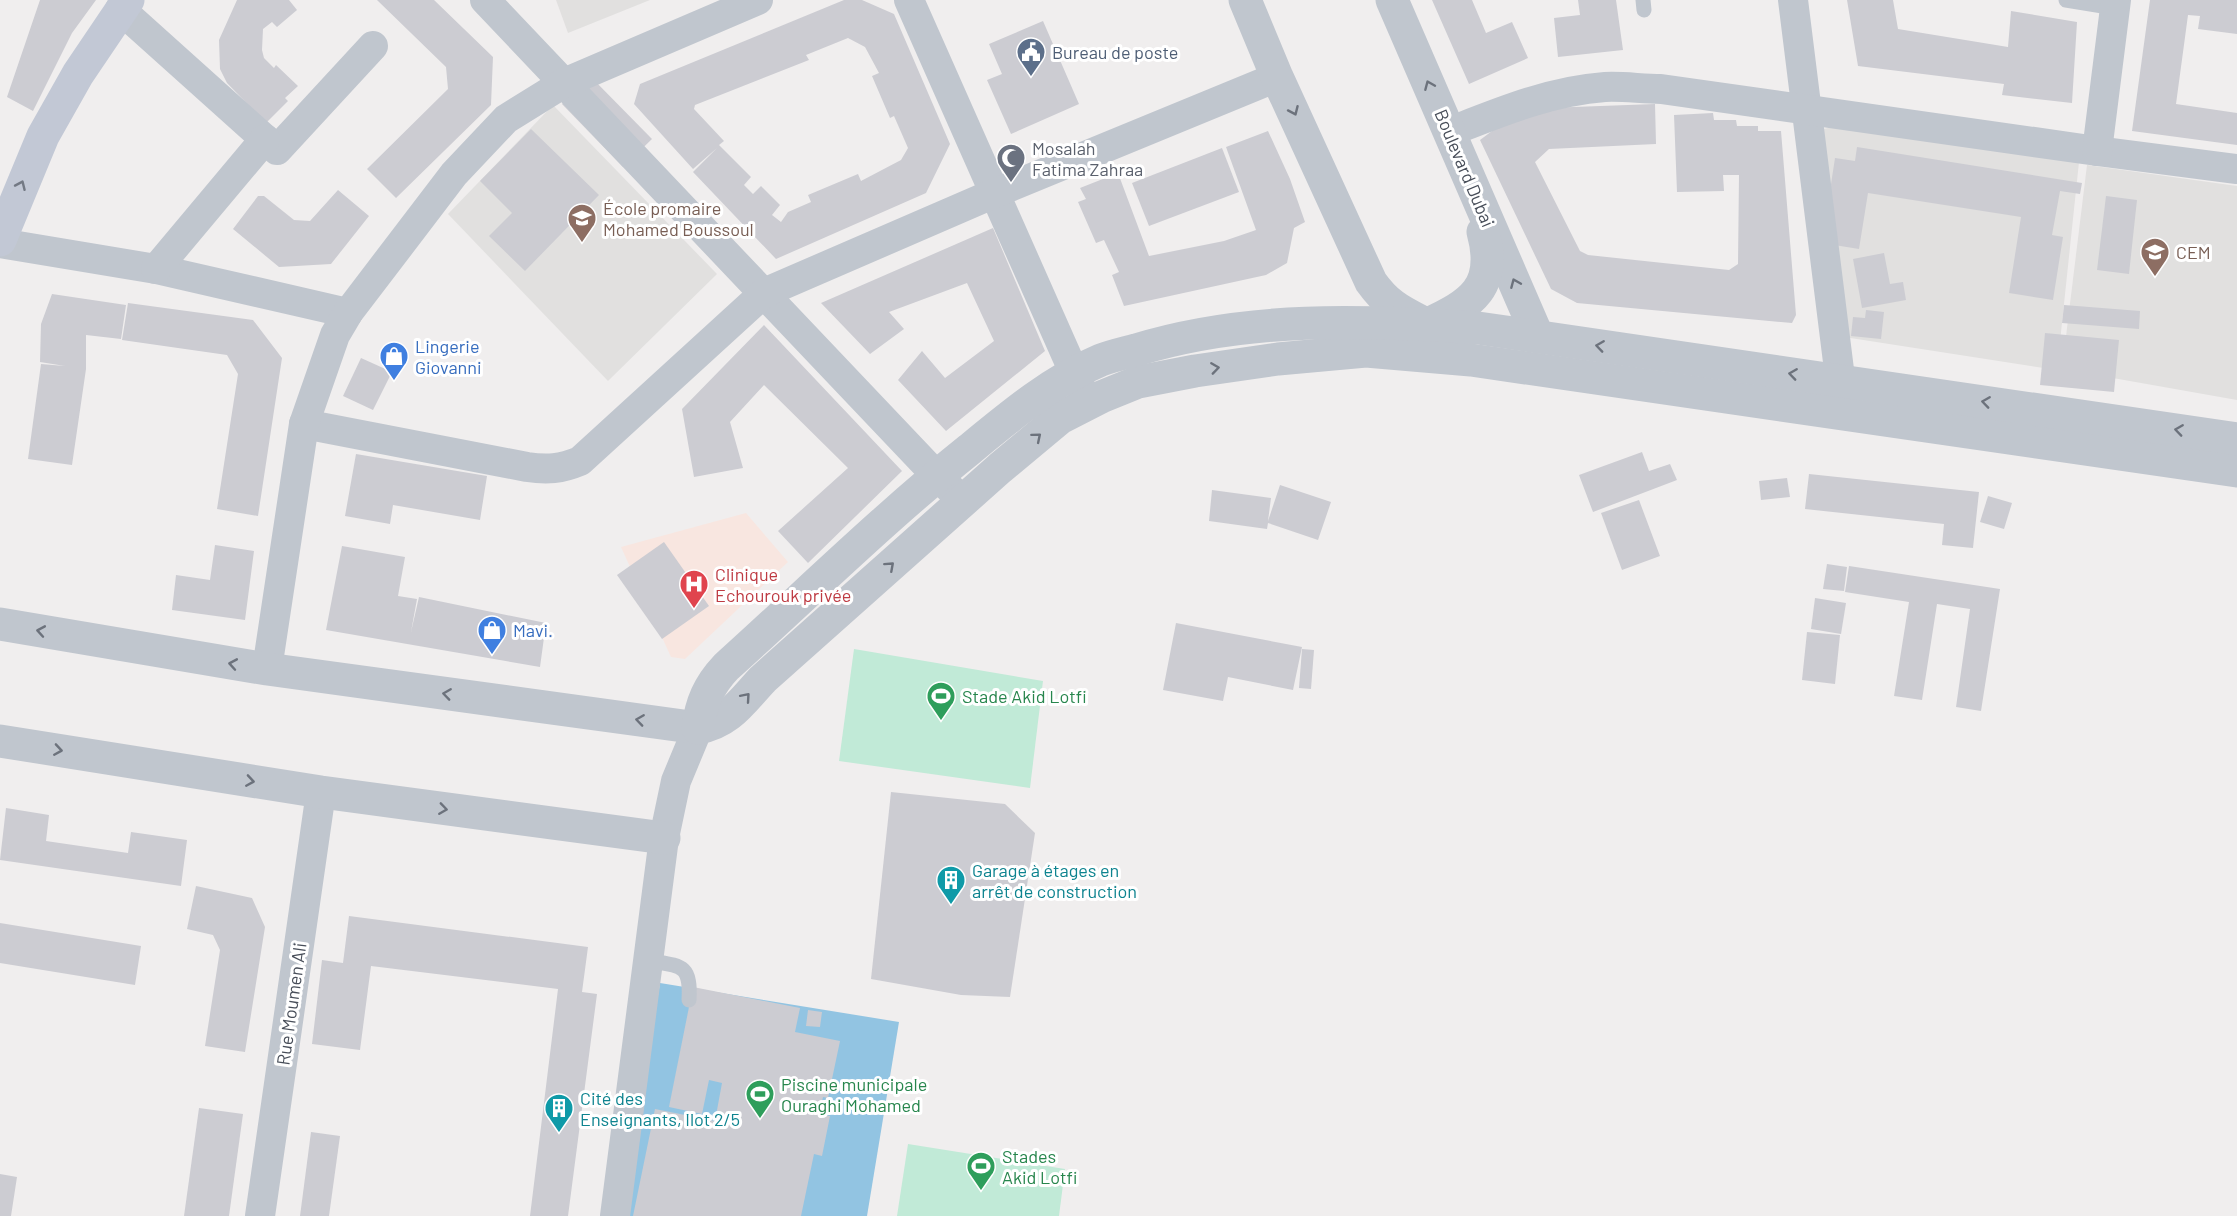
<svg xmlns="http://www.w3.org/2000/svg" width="2237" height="1216" viewBox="0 0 2237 1216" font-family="Barlow,sans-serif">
<rect width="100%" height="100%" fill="#f0eeee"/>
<g fill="#e1e0df">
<path d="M 556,0 L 650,0 L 568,33 Z"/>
<path d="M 553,105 L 717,274 L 608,381 L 448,214 Z"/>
<path d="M 1841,125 L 2079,162 L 2057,370 L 1844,337 L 1819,130 Z"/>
<path d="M 2087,165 L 2237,186 L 2237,400 L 2062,369 Z"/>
</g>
<path fill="#f8e6e0" d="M 746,513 L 788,562 L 685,659 L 671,657 L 621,547 Z"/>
<g fill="#c1ead7">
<path d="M 854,649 L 1043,681 L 1030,788 L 839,761 Z"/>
<path d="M 908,1144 L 1065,1169 L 1059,1216 L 897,1216 Z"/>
</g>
<path fill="#92c4e2" d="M 660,983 L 899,1022 L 867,1216 L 622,1216 Z"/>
<g fill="#ccccd2" fill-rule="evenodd">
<path d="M 40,0 L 96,0 L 72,33 L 33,111 L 7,97 Z"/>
<path d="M 237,0 L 289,0 L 297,10 L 277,27 L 272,22 L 263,29 L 262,50 L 264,58 L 274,68 L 276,65 L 298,86 L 285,98 L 288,101 L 266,123 L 227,83 L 220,69 L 219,40 Z"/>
<path d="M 377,0 L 434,0 L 493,57 L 491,105 L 396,198 L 367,169 L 448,89 L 446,67 Z"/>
<path d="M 844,0 L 862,0 L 894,14 L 950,144 L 926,193 L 776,259 L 693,172 L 717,148 L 693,169 L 634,104 L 640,84 ZM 848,38 L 865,47 L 879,73 L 872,76 L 890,118 L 894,116 L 908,148 L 901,160 L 861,181 L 858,174 L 808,195 L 811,202 L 788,212 L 781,222 L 772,215 L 780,205 L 761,186 L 753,194 L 744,185 L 751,177 L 719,145 L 724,141 L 694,109 L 695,105 L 809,60 L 806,55 Z"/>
<path d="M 1432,0 L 1472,0 L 1486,33 L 1512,22 L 1528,58 L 1469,84 Z"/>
<path d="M 1578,0 L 1616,0 L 1623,50 L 1558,57 L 1554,18 L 1580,15 Z"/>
<path d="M 1847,0 L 1893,0 L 1898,29 L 2008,47 L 2011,11 L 2077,22 L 2072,103 L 2002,95 L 2004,84 L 1858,66 Z"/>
<path d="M 2150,0 L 2237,0 L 2237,34 L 2198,29 L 2200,16 L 2188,15 L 2176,104 L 2237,113 L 2237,145 L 2132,131 Z"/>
<path d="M 1043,21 L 1079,104 L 1011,134 L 987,80 L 1002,74 L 989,44 Z"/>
<path d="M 590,76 L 652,139 L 623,167 L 562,104 Z"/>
<path d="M 1655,104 L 1656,144 L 1549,149 L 1535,162 L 1580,251 L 1588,255 L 1729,270 L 1738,264 L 1739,175 L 1723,175 L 1724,191 L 1677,192 L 1674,115 L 1713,113 L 1714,120 L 1736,120 L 1737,126 L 1758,126 L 1758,131 L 1781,131 L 1796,315 L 1792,323 L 1577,303 L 1551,289 L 1480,140 L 1496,128 L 1546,108 Z"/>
<path d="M 531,129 L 599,195 L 525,271 L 489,236 L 512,213 L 480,181 Z"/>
<path d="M 1268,131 L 1290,179 L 1305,222 L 1294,228 L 1287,263 L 1266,275 L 1124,306 L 1112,275 L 1119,272 L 1104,240 L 1096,243 L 1078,202 L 1086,199 L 1080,188 L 1118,173 L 1149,256 L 1224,241 L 1256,230 L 1226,147 Z"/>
<path d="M 1857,147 L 2082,183 L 2080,194 L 2060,191 L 2052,235 L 2063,237 L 2053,300 L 2009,293 L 2021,217 L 1868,193 L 1859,249 L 1822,243 L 1835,158 L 1855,161 Z"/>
<path d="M 1222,148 L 1239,192 L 1149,226 L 1132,183 Z"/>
<path d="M 338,190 L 369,216 L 331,264 L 279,267 L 233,229 L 258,196 L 264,196 L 294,220 L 310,221 Z"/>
<path d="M 2106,196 L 2137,200 L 2129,274 L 2097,270 Z"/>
<path d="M 993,228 L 1045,351 L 946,431 L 898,380 L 922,351 L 945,378 L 994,341 L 967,283 L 889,312 L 904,329 L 870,354 L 821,303 Z"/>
<path d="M 1884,253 L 1890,284 L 1903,282 L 1906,300 L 1862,308 L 1853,259 Z"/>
<path d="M 52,294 L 126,305 L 121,339 L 86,335 L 86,369 L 72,465 L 28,459 L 41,364 L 65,366 L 40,362 L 41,324 Z"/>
<path d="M 128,303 L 253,320 L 282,358 L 258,516 L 217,509 L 238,374 L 227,355 L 122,340 Z"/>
<path d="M 2064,305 L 2140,311 L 2139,329 L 2062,323 Z"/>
<path d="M 1866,310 L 1884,312 L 1881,339 L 1851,336 L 1853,317 L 1865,318 Z"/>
<path d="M 764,325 L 902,471 L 808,563 L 778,531 L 848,468 L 764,385 L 730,422 L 743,468 L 694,477 L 682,409 Z"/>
<path d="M 2045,333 L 2119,340 L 2114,392 L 2040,385 Z"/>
<path d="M 361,358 L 392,372 L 373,410 L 343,396 Z"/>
<path d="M 1642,452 L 1649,471 L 1670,464 L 1677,480 L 1593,512 L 1579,475 Z"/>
<path d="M 356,454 L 487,476 L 480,520 L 393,505 L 390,524 L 345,516 Z"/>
<path d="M 1809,474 L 1979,492 L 1973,548 L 1942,545 L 1944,524 L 1805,509 Z"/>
<path d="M 1787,478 L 1790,497 L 1761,500 L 1759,481 Z"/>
<path d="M 1280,485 L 1331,502 L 1318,540 L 1268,523 L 1267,529 L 1209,521 L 1212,490 L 1271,498 L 1268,521 Z"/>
<path d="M 1988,496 L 2012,503 L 2004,529 L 1980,522 Z"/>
<path d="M 1639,500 L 1660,556 L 1622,570 L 1601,513 Z"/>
<path d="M 664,542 L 709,606 L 662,639 L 617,575 Z"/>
<path d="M 215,545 L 254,551 L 245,620 L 172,610 L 176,575 L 210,580 Z"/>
<path d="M 342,546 L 405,557 L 398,596 L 417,599 L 411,632 L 419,597 L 546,623 L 540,667 L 326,630 Z"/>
<path d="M 1827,564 L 1847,567 L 1844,591 L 1823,589 Z"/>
<path d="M 1849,566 L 2000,589 L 1981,711 L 1956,707 L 1970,609 L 1937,604 L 1922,700 L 1894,696 L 1909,602 L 1845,592 Z"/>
<path d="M 1815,598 L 1846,603 L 1841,634 L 1811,629 Z"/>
<path d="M 1176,623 L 1302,647 L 1293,690 L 1228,677 L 1223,701 L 1163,690 Z"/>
<path d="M 1807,632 L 1840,635 L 1835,684 L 1802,680 Z"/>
<path d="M 1302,649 L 1314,650 L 1311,689 L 1299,688 Z"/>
<path d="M 891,792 L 1005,804 L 1035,833 L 1010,997 L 961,995 L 871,979 Z"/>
<path d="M 6,808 L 49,815 L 46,841 L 128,853 L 131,832 L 187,840 L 181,886 L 0,860 Z"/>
<path d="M 196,886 L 252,898 L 265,927 L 245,1052 L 205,1046 L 220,950 L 213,935 L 187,929 Z"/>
<path d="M 349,916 L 588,947 L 582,992 L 597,994 L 568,1216 L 530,1216 L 558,989 L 371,966 L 360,1050 L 312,1044 L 322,960 L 343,963 Z"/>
<path d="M 0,923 L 141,946 L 135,985 L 0,963 Z"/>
<path d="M 693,987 L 800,1008 L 795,1032 L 840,1041 L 828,1098 L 823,1097 L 819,1114 L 830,1116 L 822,1156 L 814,1154 L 801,1216 L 633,1216 L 655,1109 L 715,1121 L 722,1083 L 709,1080 L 702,1114 L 669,1107 Z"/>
<path d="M 808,1010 L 822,1012 L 820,1027 L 806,1026 Z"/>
<path d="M 199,1108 L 243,1114 L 229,1216 L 184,1216 Z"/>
<path d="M 311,1132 L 340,1136 L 329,1216 L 300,1216 Z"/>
<path d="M 0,1174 L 17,1177 L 11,1216 L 0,1216 Z"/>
</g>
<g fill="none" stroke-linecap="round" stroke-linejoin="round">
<g stroke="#c0c6ce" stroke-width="15">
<path d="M 1643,0 L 1644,10"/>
<path d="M 2066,0 L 2115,8"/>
<path d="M 650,961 C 681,966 691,964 689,1000"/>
</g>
<g stroke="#c0c6ce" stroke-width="30">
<path d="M 485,0 L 936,475 L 963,501"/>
<path d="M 909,0 L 1084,395"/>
<path d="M 1793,0 L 1843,402"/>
<path d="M 120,9 L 277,150 L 373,46"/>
<path d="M 1449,132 C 1500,112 1550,91 1605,87 C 1623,86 1642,89 1661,89 L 2097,151 L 2237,169"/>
<path d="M 2097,151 L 2116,0"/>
<path d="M 0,243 L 156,269 L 348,313"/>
<path d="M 156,269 L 265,139"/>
<path d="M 304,424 L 527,467 C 547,470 561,469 580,461 L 764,293 L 995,193 L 1277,77"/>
<path d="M 267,669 L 304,424 L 335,335 L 348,313 L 454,174 L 506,119 L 564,83 L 758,0"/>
<path d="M 260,1216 L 321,792"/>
<path d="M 615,1216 L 664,838 L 676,781 L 698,728"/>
</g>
<g stroke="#c0c6ce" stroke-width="33">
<path d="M 1245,0 L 1277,77 L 1371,282 C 1386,303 1398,310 1420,321"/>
<path d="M 1392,0 L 1538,337"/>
<path d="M 1426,325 C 1472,304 1498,287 1483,232"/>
<path d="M 0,624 L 267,669 L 698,728 C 730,722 742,701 763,679 L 1000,468 L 1060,418 L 1101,397 L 1138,382 L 1195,371 L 1278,359 L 1366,351 L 1471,360 L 2237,471"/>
<path d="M 698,728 C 701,703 709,685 726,667 C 807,594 885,517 970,449 C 1010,416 1053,380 1101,360 C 1112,356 1125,353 1136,350 C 1247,316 1364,320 1478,328 L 2237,439"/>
<path d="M 0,741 L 321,792 L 664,838"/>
</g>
<path stroke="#c2c8d5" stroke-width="33" d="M 0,240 L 43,136 L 78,74 L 128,0"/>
</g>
<defs><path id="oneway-chevron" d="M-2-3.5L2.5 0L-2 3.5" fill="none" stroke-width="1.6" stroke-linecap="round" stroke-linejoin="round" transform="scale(1.5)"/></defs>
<g stroke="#6c727c">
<use href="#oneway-chevron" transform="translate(1429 85) rotate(-113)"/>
<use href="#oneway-chevron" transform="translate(1294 111) rotate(66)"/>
<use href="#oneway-chevron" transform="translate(1515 283) rotate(-113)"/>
<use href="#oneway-chevron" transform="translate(1600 346) rotate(-172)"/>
<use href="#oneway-chevron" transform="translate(1215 368) rotate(-8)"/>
<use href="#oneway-chevron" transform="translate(1793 374) rotate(-172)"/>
<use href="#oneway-chevron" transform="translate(1986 402) rotate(-172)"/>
<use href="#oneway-chevron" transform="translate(2179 430) rotate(-172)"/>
<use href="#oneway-chevron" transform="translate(1037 437) rotate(-40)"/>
<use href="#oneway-chevron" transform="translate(890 566) rotate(-42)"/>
<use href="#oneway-chevron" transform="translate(41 631) rotate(-170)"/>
<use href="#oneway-chevron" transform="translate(233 664) rotate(-170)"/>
<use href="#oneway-chevron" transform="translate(447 694) rotate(-172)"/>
<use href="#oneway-chevron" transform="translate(746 697) rotate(-49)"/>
<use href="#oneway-chevron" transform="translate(640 720) rotate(-172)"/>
<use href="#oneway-chevron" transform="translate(58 750) rotate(9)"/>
<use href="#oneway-chevron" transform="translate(250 781) rotate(9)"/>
<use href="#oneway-chevron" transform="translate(443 809) rotate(8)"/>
</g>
<use stroke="#737984" href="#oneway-chevron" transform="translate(21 185) rotate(-66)"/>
<defs>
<g id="civic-pin" transform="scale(1.5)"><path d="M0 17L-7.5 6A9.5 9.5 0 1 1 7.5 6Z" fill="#5c6f8a" stroke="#fff"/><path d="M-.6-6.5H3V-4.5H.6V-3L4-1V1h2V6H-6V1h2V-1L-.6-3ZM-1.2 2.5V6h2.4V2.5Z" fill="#fff"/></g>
<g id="mosque-pin" transform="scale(1.5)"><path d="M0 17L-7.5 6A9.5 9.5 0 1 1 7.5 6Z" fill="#6b7280" stroke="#fff"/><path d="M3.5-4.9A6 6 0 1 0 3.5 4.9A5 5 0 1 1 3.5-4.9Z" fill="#fff"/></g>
<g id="school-pin" transform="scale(1.5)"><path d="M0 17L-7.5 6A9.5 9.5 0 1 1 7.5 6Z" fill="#8d6e63" stroke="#fff"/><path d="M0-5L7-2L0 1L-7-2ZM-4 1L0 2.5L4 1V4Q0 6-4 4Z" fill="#fff"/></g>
<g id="shop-pin" transform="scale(1.5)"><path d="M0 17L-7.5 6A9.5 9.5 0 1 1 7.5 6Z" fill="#3f7fe0" stroke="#fff"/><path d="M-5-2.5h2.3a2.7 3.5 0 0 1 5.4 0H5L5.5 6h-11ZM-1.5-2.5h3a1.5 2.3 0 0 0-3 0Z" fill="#fff"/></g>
<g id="hospital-pin" transform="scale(1.5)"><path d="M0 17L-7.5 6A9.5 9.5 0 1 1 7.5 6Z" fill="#e0444e" stroke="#fff"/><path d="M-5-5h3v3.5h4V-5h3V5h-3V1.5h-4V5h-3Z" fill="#fff"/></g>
<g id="stadium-pin" transform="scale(1.5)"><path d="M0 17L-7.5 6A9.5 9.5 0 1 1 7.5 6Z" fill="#2e9e5b" stroke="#fff"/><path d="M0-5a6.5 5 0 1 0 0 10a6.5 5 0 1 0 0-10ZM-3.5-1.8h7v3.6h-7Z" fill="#fff"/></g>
<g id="building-pin" transform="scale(1.5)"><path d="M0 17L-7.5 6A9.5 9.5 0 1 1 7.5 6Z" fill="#0f9aa8" stroke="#fff"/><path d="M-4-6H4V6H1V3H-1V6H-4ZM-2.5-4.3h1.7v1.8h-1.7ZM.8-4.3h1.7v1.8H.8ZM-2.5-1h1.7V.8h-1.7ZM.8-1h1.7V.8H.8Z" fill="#fff"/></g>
</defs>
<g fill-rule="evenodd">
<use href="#civic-pin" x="1031" y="52"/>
<use href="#mosque-pin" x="1011" y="158"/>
<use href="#school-pin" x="582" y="218"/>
<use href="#school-pin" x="2155" y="252"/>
<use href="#shop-pin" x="394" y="356"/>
<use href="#hospital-pin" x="694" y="584"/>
<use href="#shop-pin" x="492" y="630"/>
<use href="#stadium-pin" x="941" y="696"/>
<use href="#building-pin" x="951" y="880"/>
<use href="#stadium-pin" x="760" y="1094"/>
<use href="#building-pin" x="559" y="1108"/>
<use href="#stadium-pin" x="981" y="1166"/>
</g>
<g text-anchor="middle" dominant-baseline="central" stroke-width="6" stroke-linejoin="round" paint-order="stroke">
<g font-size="18" fill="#4e5e75" stroke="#fff" text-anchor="start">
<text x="1052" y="52">Bureau de poste</text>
</g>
<g font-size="18" fill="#5b616d" stroke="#fff" text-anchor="start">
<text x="1032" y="148">Mosalah<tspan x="1032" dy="21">Fatima Zahraa</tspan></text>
</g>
<g font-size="18" fill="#484e59" stroke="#fff">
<text transform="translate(1465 168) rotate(67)">Boulevard Dubai</text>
<text transform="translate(291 1004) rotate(-82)">Rue Moumen Ali</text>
</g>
<g font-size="18" fill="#785e54" stroke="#fff" text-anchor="start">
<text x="603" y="208">École promaire<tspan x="603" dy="21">Mohamed Boussoul</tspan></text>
<text x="2176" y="252">CEM</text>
</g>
<g font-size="18" fill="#366cbe" stroke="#fff" text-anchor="start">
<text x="415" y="346">Lingerie<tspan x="415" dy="21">Giovanni</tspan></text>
<text x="513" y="630">Mavi.</text>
</g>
<g font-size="18" fill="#be3a42" stroke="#fff" text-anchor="start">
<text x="715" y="574">Clinique<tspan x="715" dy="21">Echourouk privée</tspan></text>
</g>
<g font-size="18" fill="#27864d" stroke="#fff" text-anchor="start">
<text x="962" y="696">Stade Akid Lotfi</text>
<text x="781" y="1084">Piscine municipale<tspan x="781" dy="21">Ouraghi Mohamed</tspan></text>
<text x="1002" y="1156">Stades<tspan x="1002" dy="21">Akid Lotfi</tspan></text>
</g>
<g font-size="18" fill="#0d838f" stroke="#fff" text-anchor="start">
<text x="972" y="870">Garage à étages en<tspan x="972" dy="21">arrêt de construction</tspan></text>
<text x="580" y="1098">Cité des<tspan x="580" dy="21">Enseignants, Ilot 2/5</tspan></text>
</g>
</g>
</svg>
